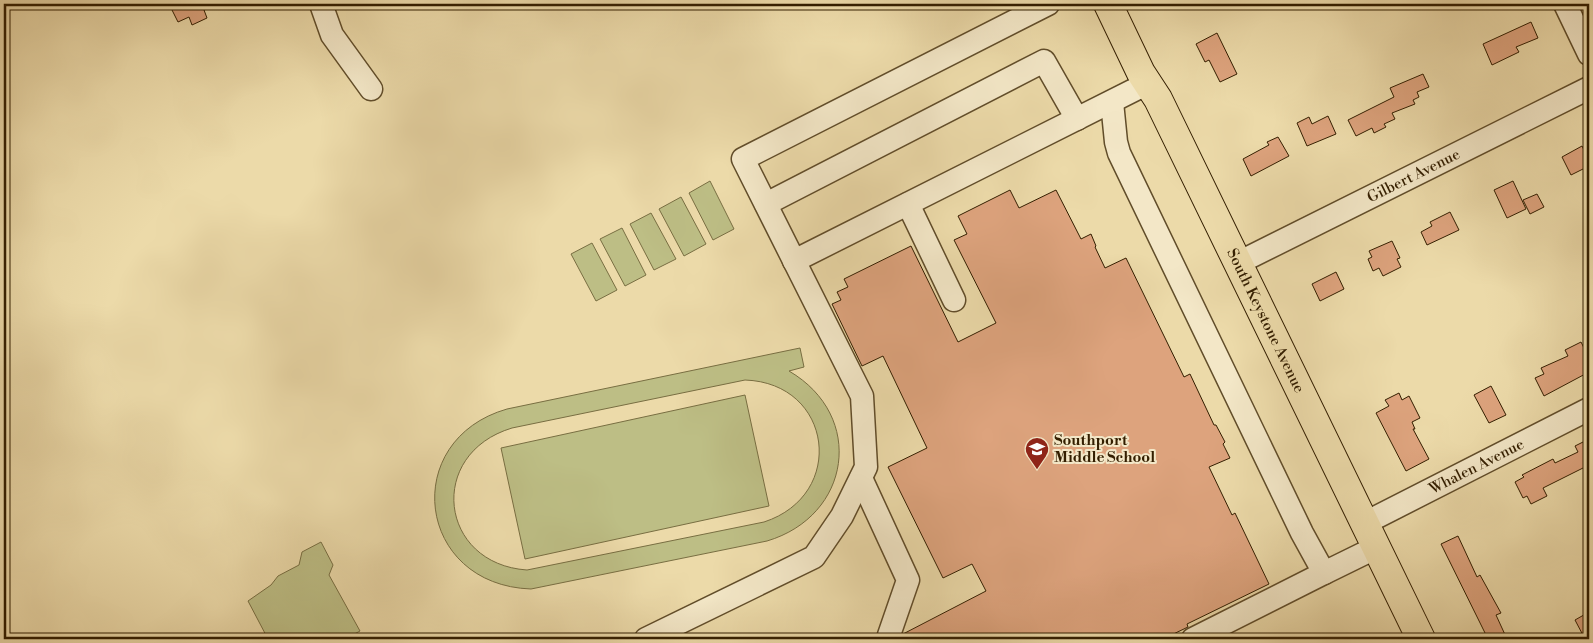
<svg xmlns="http://www.w3.org/2000/svg" width="1593" height="643" viewBox="0 0 1593 643" font-family="'Libre Bodoni',serif">
<rect width="100%" height="100%" fill="#ecdaa9"/>
<filter id="stains"><feTurbulence type="fractalNoise" baseFrequency=".004" numOctaves="4"/><feColorMatrix values="0 0 0 0 .2 0 0 0 0 .09 0 0 0 0 .02 0 0 0 .5 -.17"/></filter>
<radialGradient id="worn" r=".72"><stop offset=".6" stop-color="#630" stop-opacity="0"/><stop offset="1" stop-color="#630" stop-opacity=".3"/></radialGradient>
<g fill="#bdbe85" stroke="#786e42" fill-rule="evenodd">
<path d="M 710,181 L 734,229 L 713,240 L 689,193 Z"/>
<path d="M 681,197 L 706,244 L 684,256 L 659,209 Z"/>
<path d="M 651,213 L 676,259 L 654,270 L 630,224 Z"/>
<path d="M 622,228 L 646,275 L 625,286 L 600,239 Z"/>
<path d="M 592,243 L 617,290 L 596,301 L 571,254 Z"/>
<path d="M 800,348 L 804,367 L 789,371 C 866,416 851,516 767,541 L 531,589 C 416,585 399,440 507,409 ZM 745,380 C 833,383 847,495 764,522 L 527,570 C 439,564 426,454 512,428 Z"/>
<path d="M 745,395 L 769,506 L 525,559 L 501,448 Z"/>
<path d="M 321,542 L 333,565 L 329,575 L 360,631 L 345,639 L 268,639 L 248,601 L 271,585 L 278,576 L 299,565 L 302,552 Z"/>
</g>
<g fill="#dda37d" stroke="#331e00">
<path d="M 169,4 L 218,4 L 204,10 L 207,18 L 192,25 L 189,17 L 178,22 Z"/>
<path d="M 1531,22 L 1538,38 L 1516,47 L 1519,52 L 1492,65 L 1483,44 Z"/>
<path d="M 1217,33 L 1237,74 L 1220,82 L 1209,60 L 1205,62 L 1196,44 Z"/>
<path d="M 1423,74 L 1429,87 L 1417,92 L 1419,97 L 1413,100 L 1415,104 L 1392,113 L 1395,119 L 1384,124 L 1386,127 L 1374,133 L 1372,128 L 1356,136 L 1348,120 L 1394,97 L 1390,88 Z"/>
<path d="M 1328,116 L 1336,134 L 1307,146 L 1297,123 L 1309,117 L 1312,124 Z"/>
<path d="M 1278,137 L 1289,156 L 1251,176 L 1243,159 L 1269,145 L 1267,142 Z"/>
<path d="M 1582,146 L 1585,152 L 1589,150 L 1589,166 L 1571,175 L 1562,157 Z"/>
<path d="M 1513,181 L 1526,209 L 1507,218 L 1494,190 Z"/>
<path d="M 1010,190 L 1019,208 L 1056,190 L 1081,239 L 1091,234 L 1096,246 L 1095,247 L 1105,268 L 1126,258 L 1184,377 L 1190,374 L 1214,425 L 1216,425 L 1225,442 L 1223,444 L 1230,458 L 1209,467 L 1232,515 L 1235,513 L 1269,584 L 1187,624 L 1188,627 L 1163,639 L 903,639 L 903,634 L 986,591 L 972,564 L 943,578 L 888,467 L 927,448 L 883,356 L 862,366 L 832,304 L 841,300 L 837,292 L 848,287 L 844,279 L 911,246 L 958,342 L 996,323 L 954,240 L 967,234 L 958,216 Z"/>
<path d="M 1537,194 L 1544,207 L 1530,214 L 1523,200 Z"/>
<path d="M 1450,212 L 1459,230 L 1427,245 L 1421,232 L 1432,226 L 1430,222 Z"/>
<path d="M 1392,241 L 1400,258 L 1397,259 L 1401,267 L 1383,276 L 1379,268 L 1373,271 L 1368,259 L 1372,257 L 1369,251 Z"/>
<path d="M 1336,272 L 1344,289 L 1320,301 L 1312,284 Z"/>
<path d="M 1581,342 L 1589,358 L 1589,372 L 1544,396 L 1535,378 L 1544,374 L 1541,368 L 1568,356 L 1565,350 Z"/>
<path d="M 1491,386 L 1506,415 L 1489,423 L 1474,395 Z"/>
<path d="M 1399,393 L 1402,400 L 1409,396 L 1420,418 L 1412,422 L 1415,429 L 1413,429 L 1429,459 L 1406,471 L 1376,413 L 1389,406 L 1385,400 Z"/>
<path d="M 1589,439 L 1589,475 L 1585,467 L 1543,488 L 1547,496 L 1531,504 L 1527,496 L 1523,498 L 1515,482 L 1524,477 L 1522,475 L 1553,459 L 1555,463 L 1578,452 L 1575,446 Z"/>
<path d="M 1458,536 L 1477,577 L 1480,575 L 1501,613 L 1496,615 L 1507,639 L 1488,639 L 1441,544 Z"/>
<path d="M 1589,612 L 1589,639 L 1585,639 L 1575,620 Z"/>
</g>
<g fill="none" stroke-linecap="round" stroke-linejoin="round">
<g stroke="#614d2a" stroke-width="25">
<g id="minor">
<path d="M 321,4 L 332,35 L 371,89"/>
<path d="M 1565,4 L 1589,54"/>
<path d="M 1112,102 L 1116,142 L 1119,153 L 1302,533 L 1324,573 L 1377,547"/>
<path d="M 766,204 L 1044,61 L 1077,119"/>
<path d="M 908,204 L 954,300"/>
<path d="M 794,261 L 1148,83"/>
<path id="s1" d="M 1238,263 L 1589,88"/>
<path d="M 861,478 L 908,580 L 889,635 L 890,639"/>
<path id="s2" d="M 1365,523 L 1589,409"/>
<path d="M 646,639 L 814,557 L 842,516 L 866,467 L 862,396 L 743,159 L 1048,4"/>
<path d="M 1193,639 L 1324,573"/>
</g>
</g>
<g stroke="#331e00" stroke-width="30">
<g id="major">
<path id="s3" d="M 1108,4 L 1141,73 L 1158,99 L 1421,639"/>
</g>
</g>
<use href="#minor" stroke="#f3e7c7" stroke-width="22"/>
<use href="#major" stroke="#ecdaa9" stroke-width="28"/>
</g>
<defs>
<g id="school-pin" transform="scale(1.25)"><path d="M0 17L-7.5 6A9.5 9.5 0 1 1 7.5 6Z" fill="#8f2418" stroke="#f3e7c7"/><path d="M0-5L7-2L0 1L-7-2ZM-4 1L0 2.5L4 1V4Q0 6-4 4Z" fill="#fff"/></g>
</defs>
<g fill-rule="evenodd">
<use href="#school-pin" x="1037" y="449"/>
</g>
<g text-anchor="middle" dominant-baseline="central" stroke-width="4" stroke-linejoin="round" paint-order="stroke">
<g font-size="15" fill="#331e00" stroke="#f3e7c7">
<text stroke="none"><textPath href="#s1" startOffset="196">Gilbert Avenue</textPath></text>
<text stroke="none"><textPath href="#s3" startOffset="354">South Keystone Avenue</textPath></text>
<text stroke="none"><textPath href="#s2" startOffset="125">Whalen Avenue</textPath></text>
</g>
<g font-size="15" font-weight="bold" fill="#331e00" stroke="#f3e7c7" text-anchor="start">
<text x="1054" y="440">Southport<tspan x="1054" dy="17">Middle School</tspan></text>
</g>
</g>
<rect width="1593" height="643" fill="none" stroke="#ecdaa9" stroke-width="20"/>
<rect x="5" y="5" width="1583" height="633" fill="none" stroke="#331e00" stroke-width="2.5"/>
<rect x="10" y="10" width="1573" height="623" fill="none" stroke="#331e00"/>
<rect width="100%" height="100%" filter="url(#stains)"/>
<rect width="100%" height="100%" fill="url(#worn)"/>
</svg>
